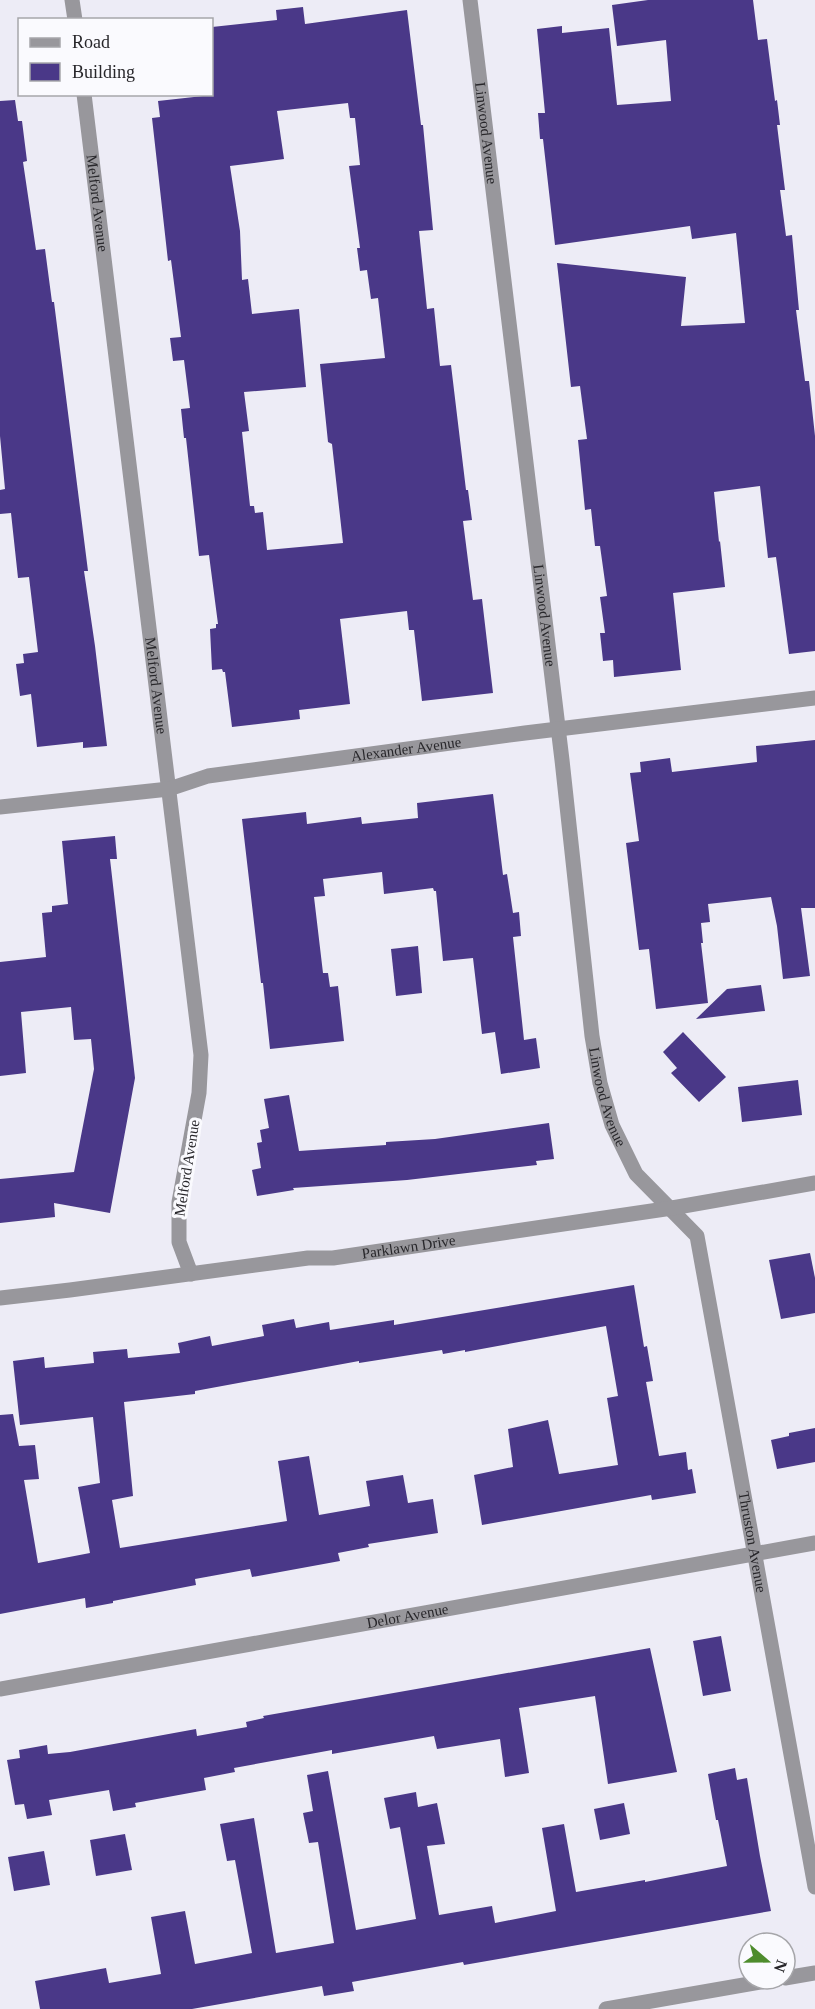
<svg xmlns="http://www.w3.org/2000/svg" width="815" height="2009" viewBox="0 0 815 2009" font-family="Georgia,serif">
<rect width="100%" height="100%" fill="#edecf6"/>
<g fill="#4a3888" fill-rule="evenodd">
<path d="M 648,0 L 753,0 L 758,40 L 767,39 L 775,101 L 777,100 L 780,125 L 777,125 L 785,190 L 780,190 L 786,236 L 792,235 L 799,310 L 796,310 L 805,381 L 809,381 L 815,436 L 815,651 L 789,654 L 776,557 L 768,558 L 760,486 L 714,492 L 719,542 L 720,541 L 725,587 L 673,593 L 681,670 L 614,677 L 613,660 L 603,661 L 600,633 L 605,633 L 600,597 L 607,596 L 600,546 L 595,546 L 591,509 L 585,510 L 578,440 L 587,439 L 580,386 L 571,387 L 557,263 L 686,277 L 681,326 L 745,323 L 736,233 L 692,239 L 690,226 L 555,245 L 543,139 L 540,139 L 538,113 L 545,113 L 537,29 L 562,26 L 562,33 L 609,28 L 617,105 L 671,101 L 666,40 L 617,46 L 612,5 Z"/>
<path d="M 303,7 L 305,24 L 407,10 L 421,125 L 423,125 L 433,230 L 419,231 L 427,309 L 434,308 L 440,366 L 451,365 L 466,490 L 468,490 L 472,520 L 463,521 L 473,600 L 482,599 L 493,693 L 422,701 L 414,630 L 409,630 L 407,611 L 340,619 L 350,704 L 299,710 L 300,719 L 232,727 L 225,672 L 223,672 L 222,669 L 212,670 L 210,629 L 216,628 L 216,624 L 218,624 L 209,555 L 199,556 L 186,438 L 184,438 L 181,409 L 190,408 L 184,360 L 173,361 L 170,338 L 181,337 L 171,260 L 168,261 L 152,118 L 160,117 L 158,101 L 212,95 L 212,27 L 277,20 L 276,10 ZM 348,103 L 350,118 L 355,118 L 360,165 L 349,166 L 360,248 L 357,248 L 360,271 L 367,270 L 371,299 L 378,298 L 385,358 L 320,364 L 328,442 L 332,444 L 343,543 L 267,550 L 263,512 L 255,513 L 254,506 L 250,506 L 242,432 L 249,431 L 244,392 L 306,387 L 299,309 L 252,314 L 248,279 L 242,280 L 240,231 L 230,166 L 284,159 L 277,111 Z"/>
<path d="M 15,100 L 18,121 L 22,121 L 27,161 L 23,162 L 36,250 L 45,249 L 52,302 L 54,302 L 88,571 L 84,571 L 95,646 L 107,746 L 83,748 L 83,742 L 37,747 L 31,694 L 20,696 L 16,664 L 24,663 L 23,654 L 38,652 L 29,577 L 18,578 L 11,513 L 0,514 L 0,490 L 5,489 L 0,436 L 0,101 Z"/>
<path d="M 815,740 L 815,908 L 801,908 L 810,976 L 783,979 L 777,926 L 771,897 L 708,904 L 710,922 L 701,923 L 703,943 L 701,943 L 708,1003 L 656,1009 L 649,949 L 639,950 L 626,843 L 639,841 L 630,773 L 641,772 L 640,762 L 670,758 L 672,772 L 757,762 L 756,746 Z"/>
<path d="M 493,794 L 503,875 L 507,874 L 513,913 L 519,912 L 521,936 L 513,937 L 524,1040 L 536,1038 L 540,1068 L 501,1074 L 495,1032 L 482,1034 L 473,958 L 443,961 L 436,891 L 434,891 L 433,888 L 384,894 L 382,872 L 323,879 L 325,896 L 314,897 L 323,973 L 328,973 L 330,987 L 338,986 L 344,1041 L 270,1049 L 263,983 L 261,983 L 242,819 L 306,812 L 307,824 L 361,817 L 362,824 L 418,818 L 417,803 Z"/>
<path d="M 115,836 L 117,859 L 110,859 L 135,1078 L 110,1213 L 54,1203 L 55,1217 L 0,1223 L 0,1179 L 74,1172 L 94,1069 L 91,1039 L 74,1040 L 71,1007 L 21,1012 L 26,1073 L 0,1076 L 0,962 L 46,957 L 42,913 L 52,912 L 52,906 L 68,904 L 62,841 Z"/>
<path d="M 418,946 L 422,993 L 396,996 L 391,949 Z"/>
<path d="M 761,985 L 765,1011 L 696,1019 L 727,989 Z"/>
<path d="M 683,1032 L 726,1077 L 699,1102 L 671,1073 L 677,1068 L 663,1052 Z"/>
<path d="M 798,1080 L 802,1115 L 742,1122 L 738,1087 Z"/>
<path d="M 289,1095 L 299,1151 L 386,1145 L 386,1142 L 435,1139 L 549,1123 L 554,1159 L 536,1161 L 537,1165 L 407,1180 L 293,1188 L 294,1190 L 257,1196 L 252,1170 L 261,1168 L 257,1143 L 262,1142 L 260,1130 L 269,1128 L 264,1099 Z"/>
<path d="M 810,1253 L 815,1278 L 815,1313 L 781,1319 L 769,1260 Z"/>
<path d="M 634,1285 L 644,1347 L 647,1346 L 653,1381 L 646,1382 L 659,1456 L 686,1452 L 688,1470 L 692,1469 L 696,1493 L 652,1500 L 651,1495 L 482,1525 L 474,1475 L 513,1467 L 508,1429 L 548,1420 L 559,1474 L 618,1465 L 607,1398 L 618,1396 L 606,1326 L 465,1352 L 465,1350 L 443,1354 L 442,1350 L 359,1363 L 359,1361 L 195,1391 L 195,1394 L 124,1402 L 133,1496 L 112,1500 L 120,1548 L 287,1521 L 278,1461 L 309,1456 L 319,1515 L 370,1506 L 366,1481 L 403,1475 L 408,1503 L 433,1499 L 438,1533 L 368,1544 L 369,1547 L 338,1553 L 340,1561 L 252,1577 L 250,1569 L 195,1579 L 196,1585 L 113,1601 L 113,1603 L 86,1608 L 85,1598 L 0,1614 L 0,1415 L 13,1414 L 19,1446 L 35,1445 L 39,1479 L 24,1480 L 38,1563 L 90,1553 L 78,1487 L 100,1483 L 93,1417 L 20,1425 L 13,1361 L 44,1357 L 45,1368 L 94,1363 L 93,1352 L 127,1349 L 128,1358 L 180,1353 L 178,1343 L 210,1336 L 212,1346 L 264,1336 L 262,1325 L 294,1319 L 296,1328 L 329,1322 L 330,1330 L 394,1320 L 394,1325 Z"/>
<path d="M 815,1428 L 815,1462 L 777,1469 L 771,1440 L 789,1436 L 789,1433 Z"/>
<path d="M 721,1636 L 731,1691 L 703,1696 L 693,1641 Z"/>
<path d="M 650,1648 L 677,1772 L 608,1784 L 595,1696 L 519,1708 L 529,1773 L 505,1777 L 500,1739 L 437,1749 L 434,1736 L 332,1754 L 332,1750 L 234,1768 L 235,1772 L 204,1778 L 206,1790 L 135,1803 L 136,1807 L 113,1811 L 109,1790 L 49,1800 L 52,1815 L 27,1819 L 24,1804 L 15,1805 L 7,1760 L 20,1758 L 19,1750 L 47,1745 L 48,1754 L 70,1752 L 196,1729 L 197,1736 L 247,1727 L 246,1722 L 264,1718 L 263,1716 Z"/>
<path d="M 735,1768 L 737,1780 L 747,1778 L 760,1856 L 771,1911 L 464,1965 L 463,1962 L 352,1982 L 354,1991 L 324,1996 L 322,1986 L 192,2009 L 40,2009 L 35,1981 L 106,1968 L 109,1983 L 161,1974 L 151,1917 L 185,1911 L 195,1964 L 252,1953 L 235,1860 L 227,1861 L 220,1824 L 254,1818 L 276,1953 L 334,1943 L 318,1842 L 309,1843 L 303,1813 L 313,1811 L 307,1775 L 328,1771 L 356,1930 L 416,1919 L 400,1827 L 390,1829 L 384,1798 L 416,1792 L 418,1807 L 437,1803 L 445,1844 L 427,1846 L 439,1915 L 492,1906 L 495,1923 L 556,1911 L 542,1828 L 564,1824 L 576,1892 L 645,1880 L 645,1882 L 727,1866 L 718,1820 L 716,1820 L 708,1774 Z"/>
<path d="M 624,1803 L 630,1834 L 600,1840 L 594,1809 Z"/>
<path d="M 125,1834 L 132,1870 L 96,1876 L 90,1840 Z"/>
<path d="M 44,1851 L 50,1885 L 14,1891 L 8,1857 Z"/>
</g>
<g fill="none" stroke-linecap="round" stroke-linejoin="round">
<g stroke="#98979c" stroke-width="15">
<path d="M 72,0 L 75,20"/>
<path id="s1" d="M 470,0 L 562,760 L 592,1036 L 600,1083 L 612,1125 L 636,1174 L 697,1236 L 815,1887"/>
<path id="s2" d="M 84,94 L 201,1055 L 199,1093 L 179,1202 L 179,1242 L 191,1274"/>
<path id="s3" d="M 0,807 L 169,789 L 208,776 L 525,733 L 815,698"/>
<path id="s4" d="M 0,1298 L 70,1290 L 308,1258 L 333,1258 L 672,1208 L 815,1183"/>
<path id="s5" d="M 0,1689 L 815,1543"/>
<path d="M 785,1978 L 815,1973"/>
<path d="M 606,2009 L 778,1979"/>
</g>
</g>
<g text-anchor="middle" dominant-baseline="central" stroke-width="6" stroke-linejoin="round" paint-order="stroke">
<g font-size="15" fill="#28272b" stroke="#fafafe">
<text stroke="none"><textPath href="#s1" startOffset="134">Linwood Avenue</textPath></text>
<text stroke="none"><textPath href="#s2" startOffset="110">Melford Avenue</textPath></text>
<text stroke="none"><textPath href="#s1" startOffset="620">Linwood Avenue</textPath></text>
<text stroke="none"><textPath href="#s2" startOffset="596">Melford Avenue</textPath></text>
<text stroke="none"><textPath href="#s3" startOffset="411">Alexander Avenue</textPath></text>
<text stroke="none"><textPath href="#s1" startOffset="1106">Linwood Avenue</textPath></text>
<text transform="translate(187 1168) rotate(-81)">Melford Avenue</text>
<text stroke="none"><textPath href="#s4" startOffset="412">Parklawn Drive</textPath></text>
<text stroke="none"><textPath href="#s1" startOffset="1587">Thruston Avenue</textPath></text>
<text stroke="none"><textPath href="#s5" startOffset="414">Delor Avenue</textPath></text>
</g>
</g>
<rect x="18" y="18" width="195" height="78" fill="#fafafe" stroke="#a6a6aa" stroke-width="1.5"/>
<rect x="30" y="38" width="30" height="9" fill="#98979c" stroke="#a6a6aa" stroke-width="1.5"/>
<text x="72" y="48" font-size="18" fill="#28272b">Road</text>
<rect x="30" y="63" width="30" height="18" fill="#4a3888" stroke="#a6a6aa" stroke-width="1.5"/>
<text x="72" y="78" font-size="18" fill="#28272b">Building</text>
<g transform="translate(767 1961) rotate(110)"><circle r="28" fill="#fafafe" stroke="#a6a6aa" stroke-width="1.5"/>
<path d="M0-4.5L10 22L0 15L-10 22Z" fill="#4e8c2d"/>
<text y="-9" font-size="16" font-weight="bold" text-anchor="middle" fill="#28272b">N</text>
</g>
</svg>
